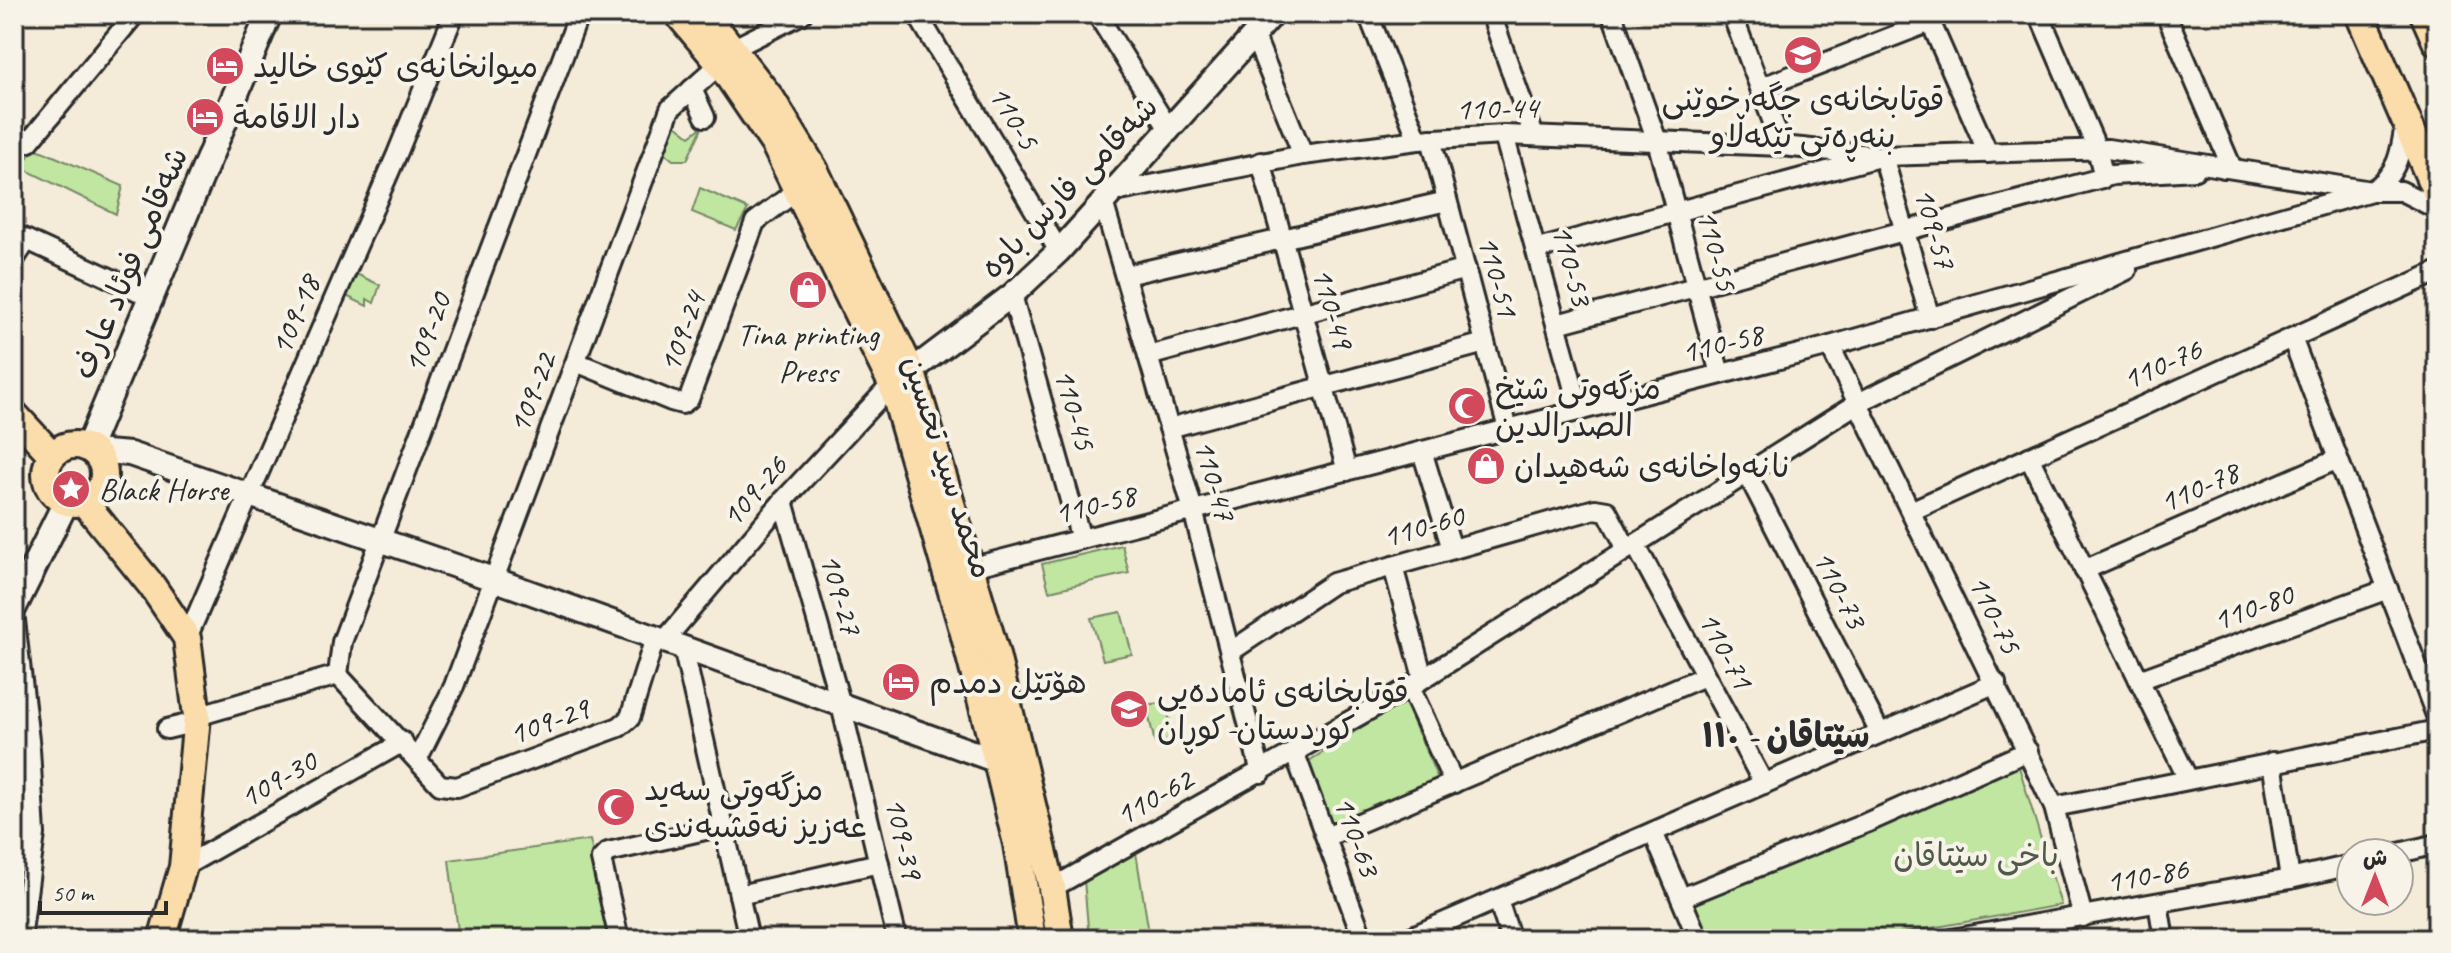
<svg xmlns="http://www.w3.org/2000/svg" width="2451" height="953" viewBox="0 0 2451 953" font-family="Caveat,'Playpen Sans Arabic',sans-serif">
<rect width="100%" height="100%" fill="#f4ebd9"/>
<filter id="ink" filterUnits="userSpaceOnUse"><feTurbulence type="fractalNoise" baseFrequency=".0125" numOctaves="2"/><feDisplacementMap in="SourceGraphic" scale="16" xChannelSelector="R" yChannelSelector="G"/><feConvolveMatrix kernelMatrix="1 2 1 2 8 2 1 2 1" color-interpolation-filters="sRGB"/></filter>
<g filter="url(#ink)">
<g fill="#c0e6a1" stroke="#768866" stroke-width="2">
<path d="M 672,122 L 690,136 L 703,126 L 687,160 L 673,160 L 663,152 Z"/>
<path d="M 35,148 L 123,186 L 116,214 L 20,167 Z"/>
<path d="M 700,188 L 748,209 L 736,230 L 692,212 Z"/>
<path d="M 352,272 L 380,285 L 374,303 L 367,299 L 367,306 L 342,294 Z"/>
<path d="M 1122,545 L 1129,573 L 1049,591 L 1042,564 Z"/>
<path d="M 1121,612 L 1132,654 L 1103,660 L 1091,618 Z"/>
<path d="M 1404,700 L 1438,779 L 1333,827 L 1306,763 Z"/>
<path d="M 1165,702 L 1175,740 L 1155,743 L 1146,705 Z"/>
<path d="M 2019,767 L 2061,905 L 1869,939 L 1710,939 L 1694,904 Z"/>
<path d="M 590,840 L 612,939 L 459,939 L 449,860 Z"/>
<path d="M 1136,853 L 1150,939 L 1089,939 L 1084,880 Z"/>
</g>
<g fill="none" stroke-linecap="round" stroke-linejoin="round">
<g stroke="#2b2b2b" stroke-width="24">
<g id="minor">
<path d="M 917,14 L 1059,251"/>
<path d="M 1097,14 L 1170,131"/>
<path d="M 1368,14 L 1418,140"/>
<path d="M 1491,14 L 1534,136"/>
<path d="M 1612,14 L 1657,141 L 1720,374"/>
<path d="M 1732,14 L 1782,146"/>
<path d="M 1927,14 L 1988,153"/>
<path d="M 2039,14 L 2097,149 L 2104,178"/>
<path d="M 2166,14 L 2232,168 L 2224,168"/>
<path d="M 1255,37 L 1303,155"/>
<path d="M 734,48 L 802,14"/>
<path d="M 1760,88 L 1930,22"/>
<path d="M 692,89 L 705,117"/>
<path d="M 1504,135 L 1580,411"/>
<path d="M 1431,139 L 1508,429"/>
<path d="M 14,144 L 29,142 L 135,14"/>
<path d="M 1883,156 L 1930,318"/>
<path d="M 1261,162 L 1347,471"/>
<path d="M 1115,192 L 1303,155 L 1418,140 L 1504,135 L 1782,146 L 1871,155"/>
<path d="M 1104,205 L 1193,510 L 1261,773"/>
<path d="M 14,234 L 151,297"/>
<path d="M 1538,249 L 1883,156 L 2108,149 L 2371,191 C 2398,175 2401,152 2405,123"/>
<path d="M 14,260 L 27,240"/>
<path d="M 1126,275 L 1447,201"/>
<path d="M 1012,295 L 1081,539"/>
<path d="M 1557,324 L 2113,175 L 2195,170"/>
<path d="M 2292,338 L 2437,718"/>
<path d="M 1830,346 L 2054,807 L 2083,917"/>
<path d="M 1148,356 L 1466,269"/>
<path d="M 576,362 L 671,401 L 682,404 L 689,399 L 755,222 L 799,189"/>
<path d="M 1169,428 L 1485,343"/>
<path d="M 1422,451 L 1452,549"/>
<path d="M 2029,457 L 2188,779"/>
<path d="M 1747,473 L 1880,733"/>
<path d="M 783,501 L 841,705 L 897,939"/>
<path d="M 1911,511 L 2437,272"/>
<path d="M 1635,544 L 1764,784"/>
<path d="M 1393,566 L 1423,678"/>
<path d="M 969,568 L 1830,346 L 2371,191 L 2401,191 L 2437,209"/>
<path d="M 2084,570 L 2338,459"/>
<path d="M 14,612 L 30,749 L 35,834 L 21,939"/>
<path d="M 187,638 L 397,154 L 454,14"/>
<path d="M 664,641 L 783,501 L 892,384"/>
<path d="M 683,647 L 749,939"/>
<path d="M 1230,652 L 1333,583 L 1595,509 L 1607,511 L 1627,549"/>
<path d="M 338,675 L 342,642 L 579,14"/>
<path d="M 2139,680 L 2388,589"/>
<path d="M 1410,687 L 1454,783"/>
<path d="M 197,716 L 338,675 L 440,785 L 457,787 L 619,727 L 630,718 L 655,638"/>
<path d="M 167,729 L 196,722"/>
<path d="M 1295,754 L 1363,939"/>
<path d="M 418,758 L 454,686 L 670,109 L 720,64"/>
<path d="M 2272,762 L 2290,879"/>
<path d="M 2054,807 L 2437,730"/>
<path d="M 1653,832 L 1698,939"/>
<path d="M 1326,837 L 1705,676"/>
<path d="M 2399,853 L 2437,844"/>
<path d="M 183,867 L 403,742"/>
<path d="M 1052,888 L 1410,687 L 1858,403 L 2127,270"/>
<path d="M 739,895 L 879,863"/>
<path d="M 1681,898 L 1866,823 L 2028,751"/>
<path d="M 1498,900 L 1511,939"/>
<path d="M 2158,903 L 2164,939"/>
<path d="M 619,939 L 601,859 L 608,852 L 723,826"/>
<path d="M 1406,939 L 1996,683"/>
<path d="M 1952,939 L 2290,879 L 2351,865"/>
</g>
</g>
<g stroke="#2b2b2b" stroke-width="28">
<g id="tertiary">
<path d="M 898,381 L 1012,295 L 1059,251 L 1273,14"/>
<path d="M 93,451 L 130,454 L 493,579 L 997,761"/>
</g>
</g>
<g stroke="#2b2b2b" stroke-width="30">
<g id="secondary">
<path d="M 88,448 L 269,14"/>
<path d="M 14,607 L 66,502"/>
</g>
</g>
<g stroke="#2b2b2b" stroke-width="32">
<g id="primary">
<path d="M 678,14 L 720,64 L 775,145 L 892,384 L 964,633 L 997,761 L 1017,844 L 1032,939"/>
<path d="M 705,14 L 772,100 L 814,169 L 912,373 L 995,651 L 1052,888 L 1060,939"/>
<path d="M 14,414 L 51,454"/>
<circle cx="75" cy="474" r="29"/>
<path d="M 84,502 L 152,586 L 187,638 L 197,716 L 183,867 L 162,939"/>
</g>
</g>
<g stroke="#2b2b2b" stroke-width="34">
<g id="trunk">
<path d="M 2360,14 L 2437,192"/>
<path d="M 2425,14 L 2437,41"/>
</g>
</g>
<use href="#minor" stroke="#f7f3e8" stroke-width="18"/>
<use href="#tertiary" stroke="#f7f3e8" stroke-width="22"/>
<use href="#secondary" stroke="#f7f3e8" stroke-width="24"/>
<use href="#primary" stroke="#faddab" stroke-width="26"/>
<use href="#trunk" stroke="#faddab" stroke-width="28"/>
</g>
</g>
<defs>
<g id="school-disc" transform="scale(2)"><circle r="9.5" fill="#d1495b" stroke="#f7f3e8"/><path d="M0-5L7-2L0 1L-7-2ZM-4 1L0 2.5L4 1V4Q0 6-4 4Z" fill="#fff"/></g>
<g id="hotel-disc" transform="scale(2)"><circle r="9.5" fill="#d1495b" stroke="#f7f3e8"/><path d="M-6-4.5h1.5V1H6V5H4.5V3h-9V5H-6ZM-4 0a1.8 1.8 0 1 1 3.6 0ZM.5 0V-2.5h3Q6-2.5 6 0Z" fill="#fff"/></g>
<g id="shop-disc" transform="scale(2)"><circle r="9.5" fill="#d1495b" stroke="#f7f3e8"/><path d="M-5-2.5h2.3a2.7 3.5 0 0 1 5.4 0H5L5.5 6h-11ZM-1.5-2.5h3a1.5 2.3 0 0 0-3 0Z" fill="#fff"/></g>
<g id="mosque-disc" transform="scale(2)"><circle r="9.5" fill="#d1495b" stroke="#f7f3e8"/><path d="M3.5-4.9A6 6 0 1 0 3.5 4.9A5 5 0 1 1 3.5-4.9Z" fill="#fff"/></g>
<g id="sight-disc" transform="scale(2)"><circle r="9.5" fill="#d1495b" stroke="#f7f3e8"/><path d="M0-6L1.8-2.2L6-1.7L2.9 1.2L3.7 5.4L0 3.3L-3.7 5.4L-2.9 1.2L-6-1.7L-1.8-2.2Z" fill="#fff"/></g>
</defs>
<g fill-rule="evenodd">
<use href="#school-disc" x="1803" y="55"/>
<use href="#hotel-disc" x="225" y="66"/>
<use href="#hotel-disc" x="205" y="117"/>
<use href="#shop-disc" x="808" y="290"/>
<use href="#mosque-disc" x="1467" y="406"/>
<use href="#shop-disc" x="1486" y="466"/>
<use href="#sight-disc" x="71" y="489"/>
<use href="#hotel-disc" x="901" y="682"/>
<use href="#school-disc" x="1129" y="709"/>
<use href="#mosque-disc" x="616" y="807"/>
</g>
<g text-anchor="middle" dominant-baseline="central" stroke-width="8" stroke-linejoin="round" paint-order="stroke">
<g font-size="32" fill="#2b2b2b" stroke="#f7f3e8" text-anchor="start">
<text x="253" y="66">میوانخانەی کێوی خالید</text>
<text x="1803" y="99" text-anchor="middle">قوتابخانەی جگەرخوێنی<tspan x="1803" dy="37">بنەڕەتی تێکەڵاو</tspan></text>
<text x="233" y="117">دار الاقامة</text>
<text x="808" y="334" text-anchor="middle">Tina printing<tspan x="808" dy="37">Press</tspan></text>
<text x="1495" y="388">مزگەوتی شێخ<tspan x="1495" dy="37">الصدرالدين</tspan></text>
<text x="1514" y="466">نانەواخانەی شەهیدان</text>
<text x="99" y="489">Black Horse</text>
<text x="929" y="682">هۆتێل دمدم</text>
<text x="1157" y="691">قوتابخانەی ئامادەیی<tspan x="1157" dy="37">کوردستان-کوڕان</tspan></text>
<text x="644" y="789">مزگەوتی سەید<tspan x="644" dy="37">عەزیز نەقشبەندی</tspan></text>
</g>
<g font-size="32" fill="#2b2b2b" stroke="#f7f3e8">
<text transform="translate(1497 108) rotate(-1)">110-44</text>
<text transform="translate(1014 117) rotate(59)">110-5</text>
<text transform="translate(1069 187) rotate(-46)">شەقامی فارس باوە</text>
<text transform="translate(1935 228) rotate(74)">109-57</text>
<text transform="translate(1717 250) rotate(75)">110-55</text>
<text transform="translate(130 263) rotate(-67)">شەقامی فوئاد عارف</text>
<text transform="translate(1572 265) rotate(75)">110-53</text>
<text transform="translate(1498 276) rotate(75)">110-51</text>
<text transform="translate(1333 308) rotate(74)">110-49</text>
<text transform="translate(295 315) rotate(-67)">109-18</text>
<text transform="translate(682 332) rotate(-70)">109-24</text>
<text transform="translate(427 333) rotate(-69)">109-20</text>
<text transform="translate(1722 343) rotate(-14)">110-58</text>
<text transform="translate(2162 364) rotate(-24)">110-76</text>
<text transform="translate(532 393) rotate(-69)">109-22</text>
<text transform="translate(1075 409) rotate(74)">110-45</text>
<text transform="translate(948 467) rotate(72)">محمد سید تحسین</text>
<text transform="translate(1215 480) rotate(74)">110-47</text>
<text transform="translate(2199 487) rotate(-24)">110-78</text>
<text transform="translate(754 491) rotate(-49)">109-26</text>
<text transform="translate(1095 504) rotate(-14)">110-58</text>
<text transform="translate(1423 526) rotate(-16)">110-60</text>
<text transform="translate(1840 589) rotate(63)">110-73</text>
<text transform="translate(841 594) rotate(74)">109-27</text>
<text transform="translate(2253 607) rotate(-20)">110-80</text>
<text transform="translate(1995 614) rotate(64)">110-75</text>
<text transform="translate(1726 650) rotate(62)">110-71</text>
<text transform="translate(549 721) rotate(-20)">109-29</text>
<text transform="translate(278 779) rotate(-30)">109-30</text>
<text transform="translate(1154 797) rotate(-29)">110-62</text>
<text transform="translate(1357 836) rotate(70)">110-63</text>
<text transform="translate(904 838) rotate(77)">109-39</text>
<text transform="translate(2147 875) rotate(-10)">110-86</text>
</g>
<g font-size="32" fill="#505a48" stroke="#f7f3e8">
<text x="1976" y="855">باخی سێتاقان</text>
</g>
<g font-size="34" font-weight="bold" fill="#2b2b2b" stroke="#f7f3e8">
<text x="1786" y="735">سێتاقان - ١١٠</text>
</g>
</g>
<rect width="2451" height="953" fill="none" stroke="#f7f3e8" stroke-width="48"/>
<rect x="24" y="24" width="2403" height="905" fill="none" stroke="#2b2b2b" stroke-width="3" filter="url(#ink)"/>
<g transform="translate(2375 877)"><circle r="38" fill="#f7f3e8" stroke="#a5a39c" stroke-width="2"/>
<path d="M0-6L14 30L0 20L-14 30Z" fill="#d1495b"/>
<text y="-12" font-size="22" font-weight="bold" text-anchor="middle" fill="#2b2b2b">ش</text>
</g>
<path d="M40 901v12h126v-12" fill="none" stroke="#2b2b2b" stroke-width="4"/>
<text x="52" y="901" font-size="24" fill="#2b2b2b" stroke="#f7f3e8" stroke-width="6" paint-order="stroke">50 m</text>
</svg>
